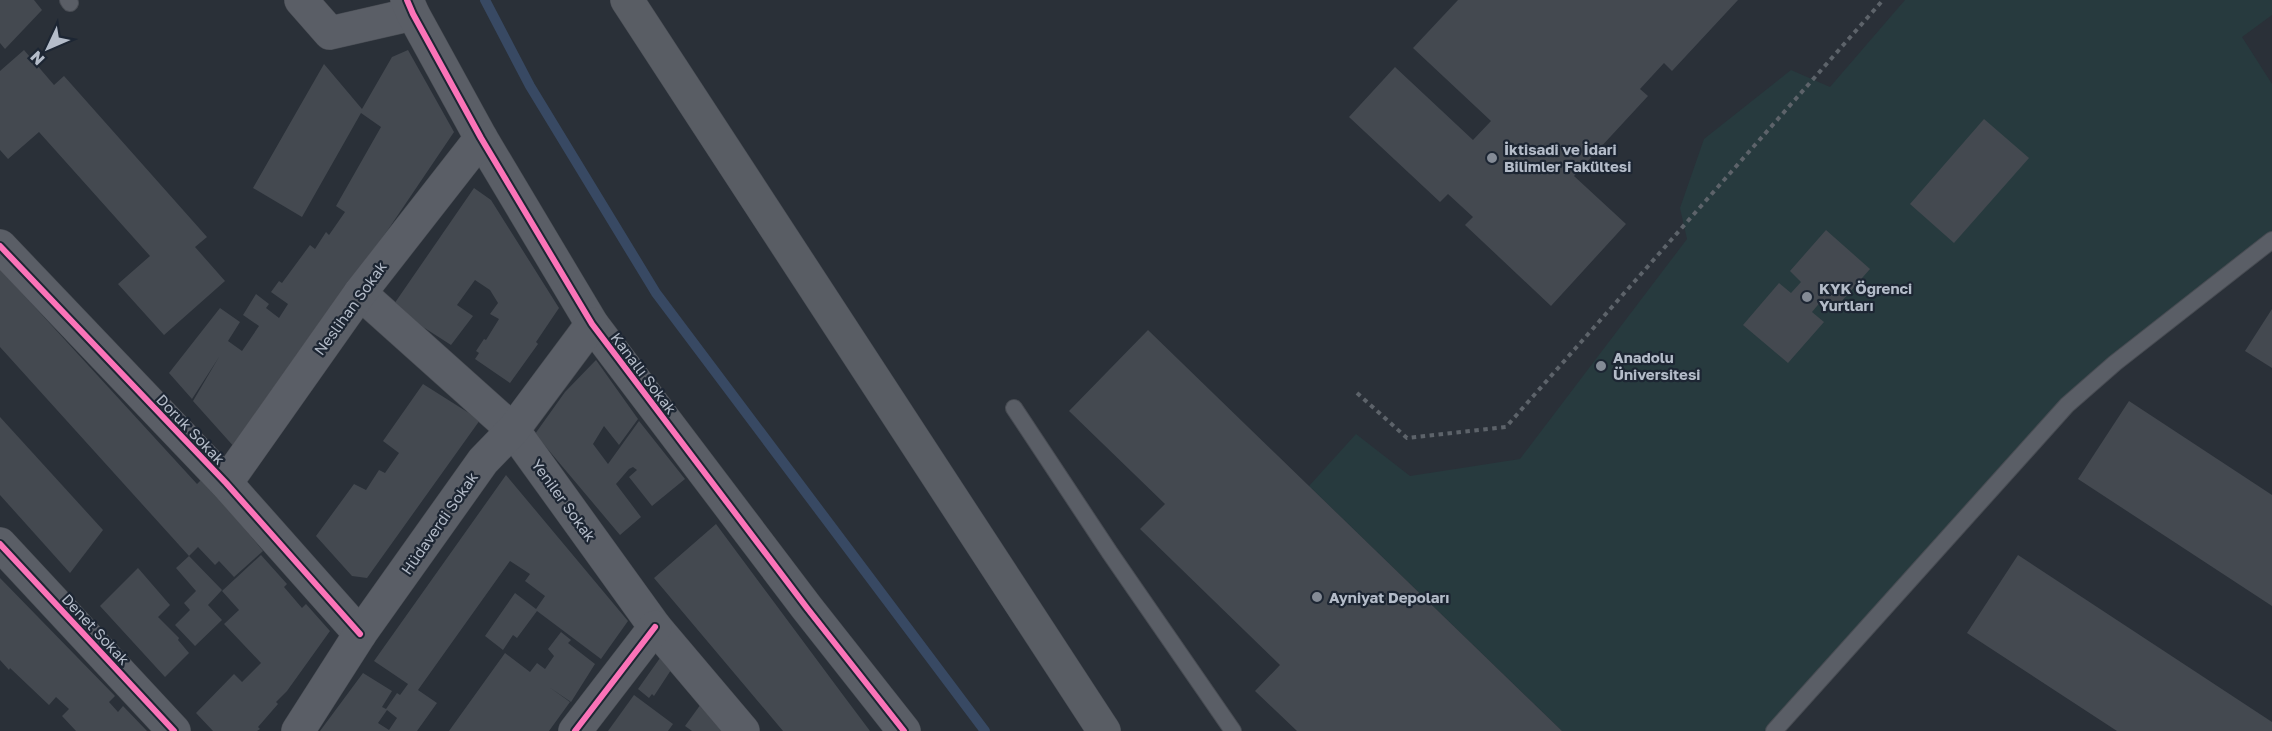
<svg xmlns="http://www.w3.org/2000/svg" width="2272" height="731" viewBox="0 0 2272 731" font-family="'Golos Text',sans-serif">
<rect width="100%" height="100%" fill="#2a3038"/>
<path fill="#273a3e" d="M 1905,0 L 2272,0 L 2272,15 L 2242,37 L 2272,84 L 2272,240 L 2115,363 L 1774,731 L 1562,731 L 1309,486 L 1356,434 L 1410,476 L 1520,459 L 1687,239 L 1680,208 L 1704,139 L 1791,70 L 1830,87 Z"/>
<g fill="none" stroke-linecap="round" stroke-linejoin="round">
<path stroke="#384963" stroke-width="10" d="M 485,0 L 530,86 L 656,293 L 985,731"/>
</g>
<g fill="#444950" fill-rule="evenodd">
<path d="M 0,0 L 34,0 L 42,10 L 5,49 L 0,43 Z"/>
<path d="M 1458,0 L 1738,0 L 1672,71 L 1664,63 L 1640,89 L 1648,96 L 1574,176 L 1626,224 L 1551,306 L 1465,225 L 1473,217 L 1448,194 L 1440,202 L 1349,117 L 1395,67 L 1473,140 L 1491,121 L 1413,48 Z"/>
<path d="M 24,50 L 54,85 L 64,76 L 207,237 L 195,247 L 225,281 L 164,335 L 118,284 L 150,256 L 39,132 L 8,159 L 0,150 L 0,71 Z"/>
<path d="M 408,50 L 454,132 L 302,357 L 236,449 L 193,401 L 219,357 L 192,399 L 169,373 L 220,308 L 240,322 L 228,341 L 242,351 L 259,326 L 243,315 L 256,294 L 269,304 L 266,308 L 279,318 L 288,304 L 271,292 L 279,281 L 282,283 L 310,245 L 315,249 L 326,232 L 329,235 L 345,212 L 336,206 L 381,127 L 361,113 L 302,217 L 253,188 L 324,64 L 362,109 L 392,57 Z"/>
<path d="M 1984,119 L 2029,158 L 1954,243 L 1910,204 Z"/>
<path d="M 474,188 L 491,200 L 559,308 L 536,342 L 538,344 L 510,383 L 475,359 L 479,353 L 476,351 L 484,339 L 486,340 L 499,319 L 490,314 L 498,303 L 490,290 L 475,280 L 457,305 L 473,316 L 451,345 L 392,307 Z"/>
<path d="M 1826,230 L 1870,269 L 1834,310 L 1822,300 L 1812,312 L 1824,322 L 1788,363 L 1743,325 L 1779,283 L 1791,293 L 1801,282 L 1790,271 Z"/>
<path d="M 0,269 L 197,484 L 203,478 L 263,551 L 234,577 L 219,561 L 215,565 L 198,547 L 189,556 L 0,347 Z"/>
<path d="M 2272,309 L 2272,368 L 2245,351 Z"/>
<path d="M 1148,330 L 1309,486 L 1562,731 L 1297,731 L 1255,691 L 1280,665 L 1140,529 L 1165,504 L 1069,411 Z"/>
<path d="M 596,360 L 638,419 L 619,445 L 604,426 L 593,444 L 608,464 L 639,421 L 685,479 L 652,506 L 629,477 L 637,470 L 633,467 L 629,469 L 616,484 L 641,517 L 620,535 L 535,434 L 565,392 Z"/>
<path d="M 423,384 L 480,420 L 367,578 L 352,576 L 316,536 L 354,484 L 366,490 L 379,470 L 385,473 L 399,453 L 383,441 Z"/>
<path d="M 2129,401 L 2272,495 L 2272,606 L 2078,479 Z"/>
<path d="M 0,417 L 103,530 L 70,573 L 0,495 Z"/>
<path d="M 506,475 L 628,621 L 601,659 L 537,611 L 517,638 L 513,635 L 503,650 L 485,636 L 515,593 L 536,609 L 545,596 L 525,581 L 530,574 L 510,561 L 418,690 L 437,703 L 417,731 L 320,731 L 363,673 L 392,691 L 382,707 L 386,709 L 397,693 L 400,695 L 408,684 L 374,661 ZM 387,710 L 397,718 L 389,730 L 378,723 Z"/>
<path d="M 716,524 L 843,695 L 870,731 L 783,731 L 654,578 Z"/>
<path d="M 261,555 L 287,584 L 284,587 L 302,608 L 306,604 L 330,631 L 287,691 L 276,702 L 278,704 L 258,727 L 260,729 L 257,731 L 213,731 L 196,713 L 234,674 L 242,682 L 261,663 L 224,624 L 239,610 L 222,591 Z"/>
<path d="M 2018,555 L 2272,722 L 2272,731 L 2117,731 L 1967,633 Z"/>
<path d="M 189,556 L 222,590 L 208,605 L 222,620 L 195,646 L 175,625 L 190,610 L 184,603 L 196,591 L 176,568 Z"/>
<path d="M 138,568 L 170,605 L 158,617 L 179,638 L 178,640 L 189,653 L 165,677 L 100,606 Z"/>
<path d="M 0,578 L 115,696 L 109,702 L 118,712 L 123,706 L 147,731 L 76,731 L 62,716 L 69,709 L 56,697 L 49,705 L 10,668 L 9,670 L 0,660 Z"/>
<path d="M 561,632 L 571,640 L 568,643 L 595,664 L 571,702 L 549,687 L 570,702 L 549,731 L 449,731 L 505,653 L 530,672 L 537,663 L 545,669 L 554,656 L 548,649 Z"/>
<path d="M 660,658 L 671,670 L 654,696 L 652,694 L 649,698 L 638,689 Z"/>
<path d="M 634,695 L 673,724 L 668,731 L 608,731 Z"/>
<path d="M 701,704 L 722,731 L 692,731 L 685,726 Z"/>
</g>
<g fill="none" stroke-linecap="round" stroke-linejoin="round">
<g stroke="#484c53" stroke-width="18">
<g id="lane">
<path d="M 68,0 L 70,3"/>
<path d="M 1014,408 L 1110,553 L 1233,731"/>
<path d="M 1774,731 L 2067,405 L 2115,363 L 2272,240"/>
</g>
</g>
<g stroke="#484c53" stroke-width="34">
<g id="street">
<path d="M 301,0 L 330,33 L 413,14"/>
<path d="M 407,0 L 413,14 L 481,138 L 592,324 L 807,608 L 904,731"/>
<path d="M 0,246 L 226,483 L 360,634"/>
<path d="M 360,293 L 513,430 L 655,627 L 743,731"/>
<path d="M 226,483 L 360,293 L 481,138"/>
<path d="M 0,544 L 174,731"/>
<path d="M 298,731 L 360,634 L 483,461 L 513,430 L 592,324"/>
<path d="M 575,731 L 655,627"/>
</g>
</g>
<g stroke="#484c53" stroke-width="34">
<path id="secondary" d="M 627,0 L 1104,731"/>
</g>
<path stroke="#5d636a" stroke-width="4" stroke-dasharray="4.5 4.5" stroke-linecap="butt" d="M 1357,393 L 1407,438 L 1506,427 L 1883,0"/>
<use href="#lane" stroke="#5a5e66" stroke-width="16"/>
<use href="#street" stroke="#5a5e66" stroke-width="33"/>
<use href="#secondary" stroke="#595d64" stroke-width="33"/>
<g stroke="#1d2633" stroke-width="10">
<g id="cycleway">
<path d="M 407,0 L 413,14 L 481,138 L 592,324 L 807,608 L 904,731"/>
<path d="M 0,246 L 226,483 L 360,634"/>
<path d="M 0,544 L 174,731"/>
<path d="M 575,731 L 655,627"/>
</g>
</g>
<use href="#cycleway" stroke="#fb73b8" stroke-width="6"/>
</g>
<g fill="#848b96" stroke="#1d2633" stroke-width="2">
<circle cx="1492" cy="158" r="6"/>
<circle cx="1807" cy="297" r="6"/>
<circle cx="1601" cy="366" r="6"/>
<circle cx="1317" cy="597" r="6"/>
</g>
<g text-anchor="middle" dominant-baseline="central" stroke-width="4.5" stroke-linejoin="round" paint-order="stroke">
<g font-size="15" font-weight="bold" fill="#b4bcc9" stroke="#1d2633" text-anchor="start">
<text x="1504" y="149">İktisadi ve İdari<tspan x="1504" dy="17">Bilimler Fakültesi</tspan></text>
<text x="1819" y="288">KYK Öğrenci<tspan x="1819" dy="17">Yurtları</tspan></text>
<text x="1613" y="357">Anadolu<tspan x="1613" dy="17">Üniversitesi</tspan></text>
<text x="1329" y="597">Ayniyat Depoları</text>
</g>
<g font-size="15" fill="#b4bcc9" stroke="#1d2633">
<text transform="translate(350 308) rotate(-54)">Neslihan Sokak</text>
<text transform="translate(644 373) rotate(53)">Kanallı Sokak</text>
<text transform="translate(191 429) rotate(46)">Doruk Sokak</text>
<text transform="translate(564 500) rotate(54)">Yeniler Sokak</text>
<text transform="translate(439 523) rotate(-55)">Hüdaverdi Sokak</text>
<text transform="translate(96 629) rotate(47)">Denet Sokak</text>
</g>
</g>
<g transform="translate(48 48) rotate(226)" stroke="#1d2633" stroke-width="4.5" paint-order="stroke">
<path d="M0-4.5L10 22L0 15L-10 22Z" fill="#b4bcc9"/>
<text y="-9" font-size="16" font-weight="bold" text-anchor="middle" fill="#b4bcc9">N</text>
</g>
</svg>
